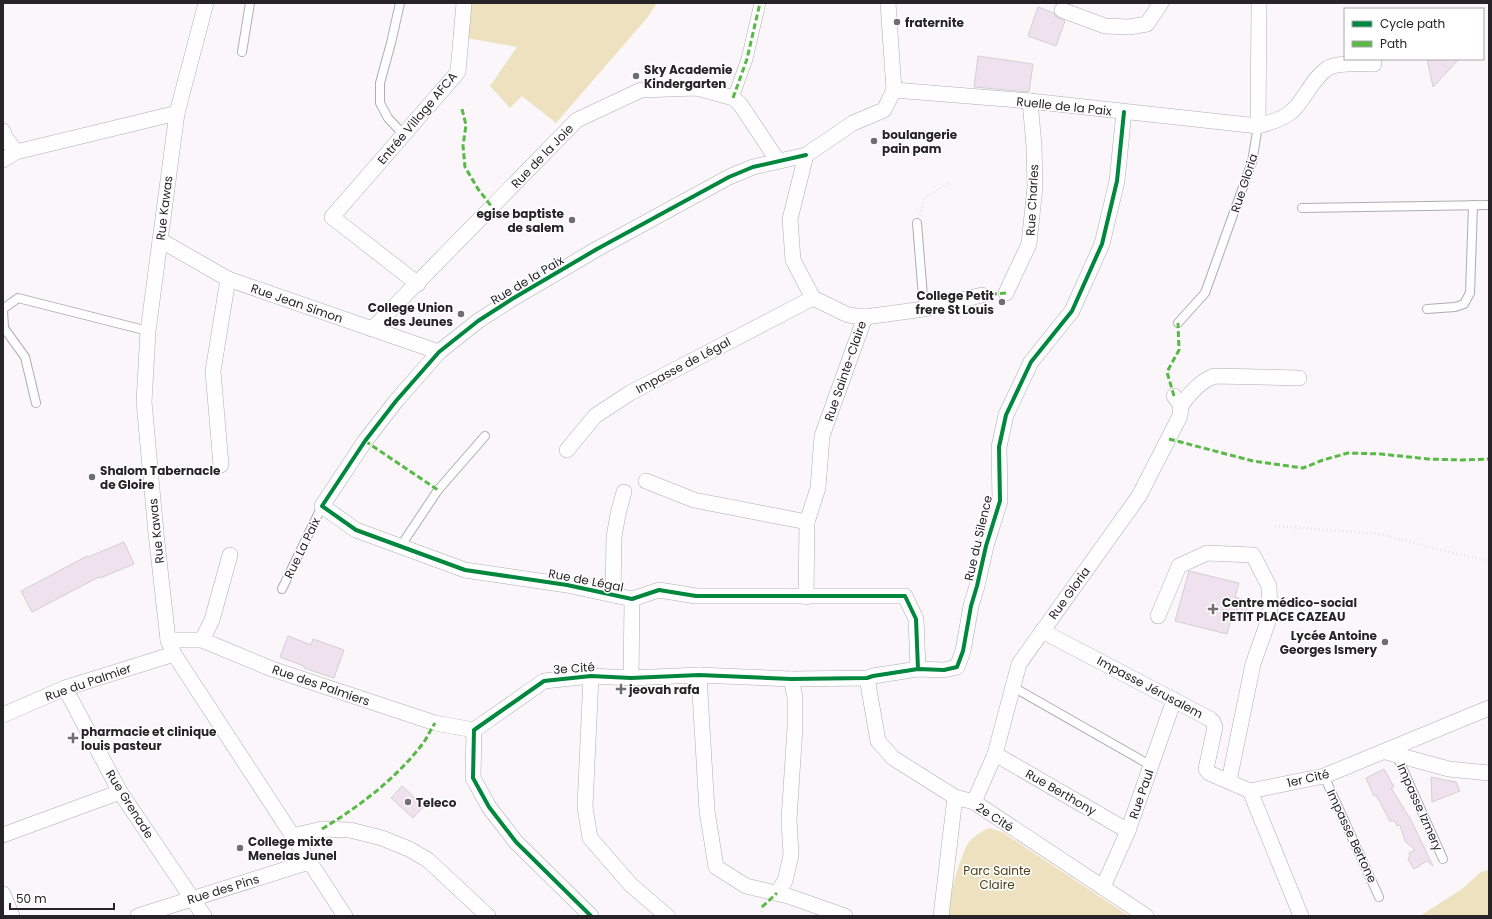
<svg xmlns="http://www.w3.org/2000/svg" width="1492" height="919" viewBox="0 0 1492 919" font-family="Poppins,sans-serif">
<rect width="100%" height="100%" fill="#faf6f9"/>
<g fill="#eee1bf">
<path d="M 470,3 L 657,3 L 647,18 L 556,123 L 522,96 L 510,108 L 490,86 L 517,47 L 467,38 Z"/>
<path d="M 989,828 L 1002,832 L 1129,916 L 947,916 C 947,903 961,853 969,842 C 974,836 982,831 989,828 Z"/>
<path d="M 1489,870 L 1489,916 L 1420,916 L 1462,889 L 1481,872 Z"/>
</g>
<g fill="#f0e1ee" stroke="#d2d0d2">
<path d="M 1038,7 L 1054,13 L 1055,16 L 1065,21 L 1056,46 L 1028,36 Z"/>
<path d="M 978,56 L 1033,64 L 1029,92 L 974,87 Z"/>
<path d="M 1427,59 L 1459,59 L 1433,87 Z"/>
<path d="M 124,542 L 134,564 L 100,578 L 99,577 L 32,612 L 21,591 L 87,556 L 88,557 Z"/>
<path d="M 1189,571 L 1239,583 L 1235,597 L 1249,601 L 1244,619 L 1232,616 L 1227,634 L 1175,621 Z"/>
<path d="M 288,636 L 311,645 L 313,639 L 344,650 L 334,678 L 304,668 L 304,666 L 280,657 Z"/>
<path d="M 1384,769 L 1394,787 L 1391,788 L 1411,820 L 1433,866 L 1427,861 L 1414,869 L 1408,859 L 1410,856 L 1409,853 L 1415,850 L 1405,841 L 1400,825 L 1397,826 L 1395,821 L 1390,821 L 1376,795 L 1374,796 L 1366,778 Z"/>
<path d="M 1431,777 L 1456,782 L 1460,791 L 1432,802 Z"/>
<path d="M 402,786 L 424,806 L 413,818 L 391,798 Z"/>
</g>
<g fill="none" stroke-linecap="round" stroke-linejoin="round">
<g stroke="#b0adb0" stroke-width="10">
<g id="service">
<path d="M 400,3 L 391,43 L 380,83 L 380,103 L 388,118 L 404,135"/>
<path d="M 242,52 L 250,3"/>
<path d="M 1302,208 L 1489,205"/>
<path d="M 917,223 L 924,309"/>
<path d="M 3,309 L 18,298 L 148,331"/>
<path d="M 1427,309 L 1455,307 L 1464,304 L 1470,293 L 1473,205"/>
<path d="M 3,310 L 4,328 L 25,357 L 36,403"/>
<path d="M 1178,323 L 1205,293 L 1252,162 L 1258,126"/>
<path d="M 400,547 L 438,490 L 485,436"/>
<path d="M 282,589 L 322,506"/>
<path d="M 1013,687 L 1150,765"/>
<path d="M 1396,754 L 1443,859"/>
<path d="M 1324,776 L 1379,897"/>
</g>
</g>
<g stroke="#b0adb0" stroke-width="12">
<path id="pedestrian" d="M 733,98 L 747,59 L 760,3"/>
</g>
<g stroke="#b0adb0" stroke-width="16">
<g id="minor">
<path d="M 206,3 L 177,113 L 148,331 L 144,402 L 156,533 L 168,640 L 174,654 L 345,916"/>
<path d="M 888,3 L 894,90"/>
<path d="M 1062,10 L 1105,26 L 1129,27 L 1147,24 L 1161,3"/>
<path d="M 894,90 L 1030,101 L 1258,126 C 1268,123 1281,120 1290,113 C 1305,101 1311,79 1328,68 C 1338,62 1362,64 1374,64"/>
<path d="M 1258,126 L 1259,3"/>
<path d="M 3,131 L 5,137 L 16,152"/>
<path d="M 806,155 L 753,167 L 729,177 L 597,249 L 512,299 L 478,321 L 439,352 L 396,401 L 365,441 L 322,506 L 356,530 L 465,570 L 567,585 L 632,599 L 659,590 L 696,596 L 905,596 L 916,619 L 918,669"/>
<path d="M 3,160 L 16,152 L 177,113"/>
<path d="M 160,240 L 228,279 L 439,352"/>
<path d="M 418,284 L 332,217 L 458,72 L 464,3"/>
<path d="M 1006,293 L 1029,244 L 1035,187 L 1034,146 L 1030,101"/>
<path d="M 865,317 L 924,309 L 982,295"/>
<path d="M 372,329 L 577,120 L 641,90 L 697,88 L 733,98 L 740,104 L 778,161"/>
<path d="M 1181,405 C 1191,393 1199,382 1214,376 L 1299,378"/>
<path d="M 567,450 L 595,416 L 630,393 L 813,298"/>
<path d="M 221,465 L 213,371 L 228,279"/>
<path d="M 646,481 L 694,500 L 807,522"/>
<path d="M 613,595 L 614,537 L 618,514 L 624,492"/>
<path d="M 806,597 L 807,522 L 818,488 L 822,436 L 865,317 L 848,315 L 813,298 L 793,260 L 790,219 L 806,155 L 853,123 L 884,110 L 894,90"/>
<path d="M 1158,616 L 1179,566 L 1207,553 L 1253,555 L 1269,586 L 1270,616 L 1253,664 L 1229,781"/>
<path d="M 1042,631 L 1210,719 L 1213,722 L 1215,727 L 1206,769 L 1209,773 L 1250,791"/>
<path d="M 168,640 L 202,640 L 272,669 L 435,723 L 474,730"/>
<path d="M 202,640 L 212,620 L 230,555"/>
<path d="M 699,675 L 707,811 L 716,867 L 746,886 L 788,896 L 845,916"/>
<path d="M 591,676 L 585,807 L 590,838 L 631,885 L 667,916"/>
<path d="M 631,678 L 632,599"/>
<path d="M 867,678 L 878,741 L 893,758 L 955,797 L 974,802 L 1146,916"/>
<path d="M 65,688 L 120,792 L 204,916"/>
<path d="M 3,715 L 65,688 L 174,654"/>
<path d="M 1386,752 L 1449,769 L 1489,773"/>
<path d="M 995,754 L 1128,831"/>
<path d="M 974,802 L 995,754 L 1019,664 L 1139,496 L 1180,416 L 1181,405 L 1174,396"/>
<path d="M 3,835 L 120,792"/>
<path d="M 292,836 L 322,829 L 350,830 L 382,838 L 409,849 L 428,860 L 488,916"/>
<path d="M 1103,887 L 1128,831 L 1174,700"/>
<path d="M 777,893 L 785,881 L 791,855 L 789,820 L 795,727 L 795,697 L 791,679"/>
<path d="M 3,894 L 12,916"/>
<path d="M 138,916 L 309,862"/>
<path d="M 591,916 L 516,842 L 489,807 L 473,778 L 474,730 L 544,681 L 591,676 L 631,678 L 699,675 L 791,679 L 867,678 L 873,676 L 918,669 L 944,670 L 957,667 L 963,651 L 971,606 L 977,586 L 986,546 L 1000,501 L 999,447 L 1006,415 L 1031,362 L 1072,311 L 1102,244 L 1117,181 L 1124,112"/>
<path d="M 941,916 L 955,797"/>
<path d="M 1301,916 L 1250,791 L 1324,776 L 1489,708"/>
</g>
</g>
<g stroke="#e3e2e3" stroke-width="2.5" stroke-dasharray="1 3" stroke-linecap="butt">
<path d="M 920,215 L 925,198 L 950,182"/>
<path d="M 1275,526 L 1380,534 L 1436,549 L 1489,561"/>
<path d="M 761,916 L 762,907"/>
</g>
<use href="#service" stroke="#fefefe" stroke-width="8"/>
<use href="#pedestrian" stroke="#fefefe" stroke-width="11"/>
<use href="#minor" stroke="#fefefe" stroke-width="15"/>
<g stroke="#58b947" stroke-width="3" stroke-dasharray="6 3" stroke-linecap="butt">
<path d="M 733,98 L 747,59 L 760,3"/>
<path d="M 462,109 L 466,125 L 463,146 L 465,167 L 478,189 L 492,207"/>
<path d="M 982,295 L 1006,293"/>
<path d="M 1174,396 L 1167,372 L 1179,350 L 1178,323"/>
<path d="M 1169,439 L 1253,461 L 1303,468 L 1323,460 L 1348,453 L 1381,454 L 1428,459 L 1462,460 L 1489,459"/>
<path d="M 365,441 L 438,490"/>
<path d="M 322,829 C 360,806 397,778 424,742 C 428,736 431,729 435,723"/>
<path d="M 762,907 L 777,893"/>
</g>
<g stroke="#fff" stroke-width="6">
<g id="cycleway">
<path d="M 806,155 L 753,167 L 729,177 L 597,249 L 512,299 L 478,321 L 439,352 L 396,401 L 365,441 L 322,506 L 356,530 L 465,570 L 567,585 L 632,599 L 659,590 L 696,596 L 905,596 L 916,619 L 918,669"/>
<path d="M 591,916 L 516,842 L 489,807 L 473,778 L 474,730 L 544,681 L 591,676 L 631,678 L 699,675 L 791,679 L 867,678 L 873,676 L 918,669 L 944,670 L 957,667 L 963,651 L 971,606 L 977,586 L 986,546 L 1000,501 L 999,447 L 1006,415 L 1031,362 L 1072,311 L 1102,244 L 1117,181 L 1124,112"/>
</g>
</g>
<use href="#cycleway" stroke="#00873e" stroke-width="4"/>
</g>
<g fill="#706e70" stroke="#fff" stroke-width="1.5">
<circle cx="897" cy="22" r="4"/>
<circle cx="636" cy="76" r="4"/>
<circle cx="874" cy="141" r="4"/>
<circle cx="572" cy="220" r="4"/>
<circle cx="1002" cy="302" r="4"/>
<circle cx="461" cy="314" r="4"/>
<circle cx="92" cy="477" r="4"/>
<path d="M1211 603h4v4h4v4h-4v4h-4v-4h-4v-4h4z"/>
<circle cx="1385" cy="642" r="4"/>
<path d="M619 683h4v4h4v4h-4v4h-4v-4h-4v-4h4z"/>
<path d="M71 732h4v4h4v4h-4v4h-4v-4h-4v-4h4z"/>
<circle cx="408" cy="802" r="4"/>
<circle cx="240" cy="848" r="4"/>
</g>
<g text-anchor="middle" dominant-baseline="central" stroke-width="3" stroke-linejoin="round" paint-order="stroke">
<g font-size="12" font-weight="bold" fill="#262426" stroke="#fff" text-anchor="start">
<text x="905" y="22">fraternite</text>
<text x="644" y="69">Sky Academie<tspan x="644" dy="14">Kindergarten</tspan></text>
<text x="882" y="134">boulangerie<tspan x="882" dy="14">pain pam</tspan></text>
<text x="564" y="213" text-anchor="end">egise baptiste<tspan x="564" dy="14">de salem</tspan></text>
<text x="994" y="295" text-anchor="end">College Petit<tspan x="994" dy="14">frere St Louis</tspan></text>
<text x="453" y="307" text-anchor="end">College Union<tspan x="453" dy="14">des Jeunes</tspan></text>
<text x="100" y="470">Shalom Tabernacle<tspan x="100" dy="14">de Gloire</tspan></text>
<text x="1222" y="602">Centre médico-social<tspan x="1222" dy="14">PETIT PLACE CAZEAU</tspan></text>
<text x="1377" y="635" text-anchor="end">Lycée Antoine<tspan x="1377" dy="14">Georges Ismery</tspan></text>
<text x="629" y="689">jeovah rafa</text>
<text x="81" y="731">pharmacie et clinique<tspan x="81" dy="14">louis pasteur</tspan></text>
<text x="416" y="802">Teleco</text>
<text x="248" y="841">College mixte<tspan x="248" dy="14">Menelas Junel</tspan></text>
</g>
<g font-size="12" fill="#262426" stroke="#fff">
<text transform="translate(1064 106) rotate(6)">Ruelle de la Paix</text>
<text transform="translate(417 118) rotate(-50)">Entrée Village AFCA</text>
<text transform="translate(542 156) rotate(-46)">Rue de la Joie</text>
<text transform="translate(1244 183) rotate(-72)">Rue Gloria</text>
<text transform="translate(1032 200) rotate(-87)">Rue Charles</text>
<text transform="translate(164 208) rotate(-83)">Rue Kawas</text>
<text transform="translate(527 280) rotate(-31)">Rue de la Paix</text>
<text transform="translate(297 303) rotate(19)">Rue Jean Simon</text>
<text transform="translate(683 365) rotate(-28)">Impasse de Légal</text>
<text transform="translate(845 371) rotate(-71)">Rue Sainte-Claire</text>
<text transform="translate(156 531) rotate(-96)">Rue Kawas</text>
<text transform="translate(978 538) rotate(-77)">Rue du Silence</text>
<text transform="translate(302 548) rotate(-64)">Rue La Paix</text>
<text transform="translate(586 580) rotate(11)">Rue de Légal</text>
<text transform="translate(1069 593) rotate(-54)">Rue Gloria</text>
<text transform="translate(574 668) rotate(-4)">3e Cité</text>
<text transform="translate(88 682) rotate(-19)">Rue du Palmier</text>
<text transform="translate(321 685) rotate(19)">Rue des Palmiers</text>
<text transform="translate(1150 687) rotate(28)">Impasse Jérusalem</text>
<text transform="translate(1308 778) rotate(-13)">1er Cité</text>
<text transform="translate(1061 792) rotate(30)">Rue Berthony</text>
<text transform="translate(1141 794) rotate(-71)">Rue Paul</text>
<text transform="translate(130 804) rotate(58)">Rue Grenade</text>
<text transform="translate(1420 807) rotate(66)">Impasse Izmery</text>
<text transform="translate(995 817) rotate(33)">2e Cité</text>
<text transform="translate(1352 836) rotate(65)">Impasse Bertone</text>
<text transform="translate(223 889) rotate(-17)">Rue des Pins</text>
</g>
<g font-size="12" fill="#4a3e17" stroke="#fff">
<text x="997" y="870">Parc Sainte<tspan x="997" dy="14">Claire</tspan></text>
</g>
</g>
<rect width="1492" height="919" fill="none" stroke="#262426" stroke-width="8"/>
<rect x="1344" y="8" width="140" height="52" fill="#ffffff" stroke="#a8a7a8"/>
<rect x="1352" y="21" width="20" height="6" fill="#00873e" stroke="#a8a7a8"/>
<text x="1380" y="28" font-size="12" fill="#262426">Cycle path</text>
<rect x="1352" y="41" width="20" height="6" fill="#58b947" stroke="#a8a7a8"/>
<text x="1380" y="48" font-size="12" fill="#262426">Path</text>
<path d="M10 903v6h104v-6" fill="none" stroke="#262426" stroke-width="2"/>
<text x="16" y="903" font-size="12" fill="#262426" stroke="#ffffff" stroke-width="3" paint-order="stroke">50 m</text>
</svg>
